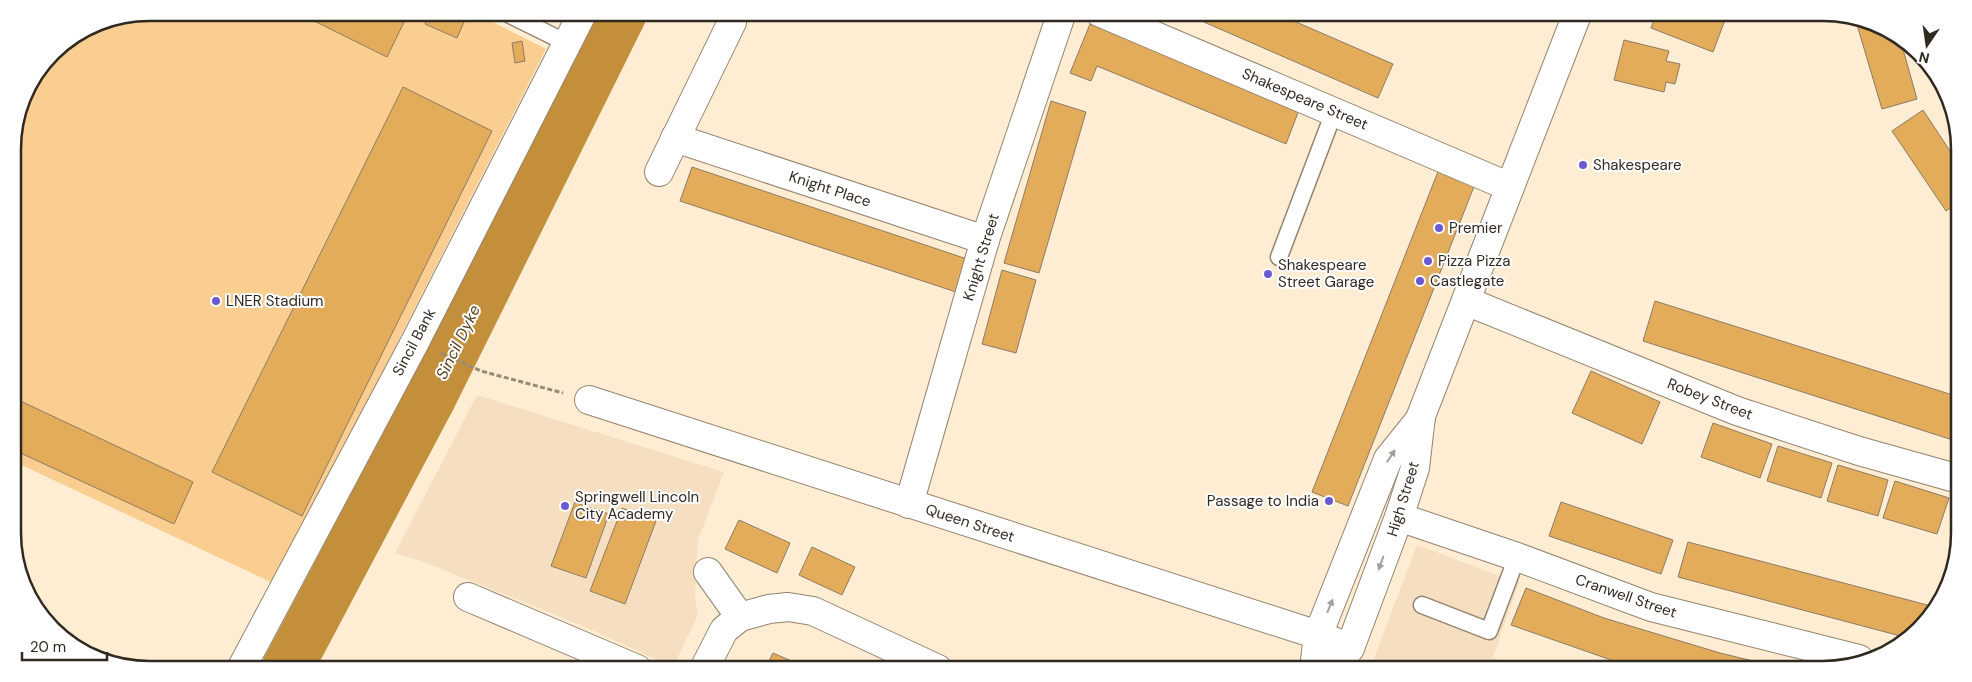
<svg xmlns="http://www.w3.org/2000/svg" width="1972" height="682" viewBox="0 0 1972 682" font-family="'DM Sans',sans-serif">
<rect width="100%" height="100%" fill="#feecd3"/>
<g fill="#f6dfc1">
<path d="M 477,395 L 724,472 L 698,540 L 695,599 L 698,615 L 673,667 L 585,627 L 422,561 L 395,553 Z"/>
<path d="M 1417,545 L 1519,583 L 1493,657 L 1518,669 L 1370,669 Z"/>
</g>
<path fill="#face90" d="M 473,12 L 546,49 L 275,584 L 15,462 L 13,140 L 26,89 L 59,47 L 97,23 L 149,13 Z"/>
<g fill="none" stroke-linecap="round" stroke-linejoin="round">
<path stroke="#c48f3b" stroke-width="51" d="M 287,669 L 432,395 L 622,12"/>
</g>
<g fill="#e2ac5a" stroke="#8c7c66">
<path d="M 296,12 L 409,12 L 387,57 Z"/>
<path d="M 430,12 L 463,12 L 467,15 L 457,38 L 425,24 Z"/>
<path d="M 1181,12 L 1273,12 L 1393,64 L 1378,98 Z"/>
<path d="M 1657,12 L 1728,12 L 1713,52 L 1651,28 Z"/>
<path d="M 1855,18 L 1867,20 L 1901,42 L 1917,99 L 1882,109 Z"/>
<path d="M 1090,24 L 1299,110 L 1286,144 L 1097,66 L 1091,81 L 1070,73 Z"/>
<path d="M 1624,40 L 1669,51 L 1666,61 L 1680,64 L 1675,84 L 1666,82 L 1664,92 L 1614,80 Z"/>
<path d="M 522,41 L 525,61 L 515,63 L 512,43 Z"/>
<path d="M 403,87 L 492,131 L 302,516 L 212,472 Z"/>
<path d="M 1051,101 L 1086,112 L 1039,273 L 1004,263 Z"/>
<path d="M 1923,110 L 1958,163 L 1959,202 L 1946,211 L 1892,131 Z"/>
<path d="M 1441,164 L 1477,179 L 1348,506 L 1312,492 Z"/>
<path d="M 692,167 L 967,259 L 956,292 L 680,201 Z"/>
<path d="M 1002,270 L 1036,280 L 1016,353 L 982,344 Z"/>
<path d="M 1655,301 L 1959,397 L 1959,442 L 1643,341 Z"/>
<path d="M 1591,371 L 1660,402 L 1642,444 L 1572,413 Z"/>
<path d="M 14,398 L 193,482 L 174,524 L 14,450 Z"/>
<path d="M 1713,423 L 1772,444 L 1760,478 L 1701,457 Z"/>
<path d="M 1778,446 L 1832,463 L 1821,498 L 1767,481 Z"/>
<path d="M 1838,465 L 1888,480 L 1878,516 L 1827,501 Z"/>
<path d="M 1895,481 L 1949,498 L 1937,534 L 1883,518 Z"/>
<path d="M 575,502 L 609,514 L 586,578 L 551,566 Z"/>
<path d="M 1561,502 L 1673,540 L 1661,574 L 1549,536 Z"/>
<path d="M 622,508 L 656,521 L 625,604 L 590,591 Z"/>
<path d="M 739,520 L 790,543 L 777,573 L 725,549 Z"/>
<path d="M 1688,542 L 1931,606 L 1908,638 L 1678,577 Z"/>
<path d="M 812,547 L 855,567 L 842,595 L 799,575 Z"/>
<path d="M 1526,588 L 1604,618 L 1720,653 L 1786,669 L 1634,668 L 1511,625 Z"/>
<path d="M 773,653 L 810,669 L 765,669 Z"/>
</g>
<g fill="none" stroke-linecap="round" stroke-linejoin="round">
<g stroke="#94846e" stroke-width="19">
<g id="lane">
<path d="M 504,12 L 567,43"/>
<path d="M 1279,257 L 1334,112"/>
<path d="M 1422,605 L 1489,631 L 1517,557"/>
</g>
</g>
<g stroke="#94846e" stroke-width="30">
<g id="street">
<path d="M 1099,12 L 1510,187"/>
<path d="M 675,138 L 985,240"/>
<path d="M 659,172 L 732,22"/>
<path d="M 1466,301 L 1737,411 L 1859,451 L 1959,479"/>
<path d="M 589,400 L 1318,635 L 1350,648"/>
<path d="M 909,504 L 985,240 L 1062,12"/>
<path d="M 1399,517 L 1517,557 L 1651,607 L 1859,659"/>
<path d="M 708,572 L 740,617"/>
<path d="M 468,597 L 637,669"/>
<path d="M 241,669 L 415,342 L 583,12"/>
<path d="M 704,669 L 724,630 L 740,617 L 769,609 L 788,607 L 813,611 L 938,669"/>
</g>
</g>
<g stroke="#94846e" stroke-width="30">
<g id="secondary">
<path d="M 1314,669 L 1318,635 L 1388,459 L 1421,418"/>
<path d="M 1335,669 L 1350,648 L 1399,517 L 1415,468 L 1421,416 L 1578,12"/>
</g>
</g>
<path stroke="#968a79" stroke-width="3" stroke-dasharray="5 2.5" stroke-linecap="butt" d="M 441,353 L 481,371 L 563,393"/>
<use href="#lane" stroke="#fff" stroke-width="16"/>
<use href="#street" stroke="#fff" stroke-width="28"/>
<use href="#secondary" stroke="#fff" stroke-width="28"/>
</g>
<defs><path id="oneway-solid" d="M-6-.8H1V-3.2L6.5 0L1 3.2V.8H-6Z" transform="scale(1.25)"/></defs>
<g fill="#a19f9a">
<use href="#oneway-solid" transform="translate(1391 456) rotate(-56)"/>
<use href="#oneway-solid" transform="translate(1381 563) rotate(110)"/>
<use href="#oneway-solid" transform="translate(1330 606) rotate(-68)"/>
</g>
<g fill="#6b59d2" stroke="#fff" stroke-width="2">
<circle cx="1583" cy="165" r="5"/>
<circle cx="1439" cy="228" r="5"/>
<circle cx="1428" cy="261" r="5"/>
<circle cx="1268" cy="274" r="5"/>
<circle cx="1420" cy="281" r="5"/>
<circle cx="216" cy="301" r="5"/>
<circle cx="1329" cy="501" r="5"/>
<circle cx="565" cy="506" r="5"/>
</g>
<g text-anchor="middle" dominant-baseline="central" stroke-width="4" stroke-linejoin="round" paint-order="stroke">
<g font-size="15" fill="#2f291f" stroke="#fff">
<text transform="translate(1305 99) rotate(23)">Shakespeare Street</text>
<text transform="translate(830 189) rotate(18)">Knight Place</text>
<text transform="translate(981 257) rotate(-73)">Knight Street</text>
<text transform="translate(414 342) rotate(-62)">Sincil Bank</text>
<text transform="translate(1710 399) rotate(21)">Robey Street</text>
<text transform="translate(1403 499) rotate(-73)">High Street</text>
<text transform="translate(970 523) rotate(18)">Queen Street</text>
<text transform="translate(1626 596) rotate(19)">Cranwell Street</text>
</g>
<g font-size="15" fill="#2f291f" stroke="#fff" text-anchor="start">
<text x="1593" y="165">Shakespeare</text>
<text x="1449" y="228">Premier</text>
<text x="1438" y="261">Pizza Pizza</text>
<text x="1278" y="265">Shakespeare<tspan x="1278" dy="17">Street Garage</tspan></text>
<text x="1430" y="281">Castlegate</text>
<text x="226" y="301">LNER Stadium</text>
<text x="575" y="497">Springwell Lincoln<tspan x="575" dy="17">City Academy</tspan></text>
<text x="1319" y="501" text-anchor="end">Passage to India</text>
</g>
<g font-size="16" font-style="italic" fill="#553e1b" stroke="#fff">
<text transform="translate(458 342) rotate(-64)">Sincil Dyke</text>
</g>
</g>
<path d="M0 0H1972V682H0ZM149 21H1823A128 128 0 0 1 1951 149V533A128 128 0 0 1 1823 661H149A128 128 0 0 1 21 533V149A128 128 0 0 1 149 21Z" fill="#fff" fill-rule="evenodd"/>
<path fill="none" stroke="#2f291f" stroke-width="2.5" d="M149 21H1823A128 128 0 0 1 1951 149V533A128 128 0 0 1 1823 661H149A128 128 0 0 1 21 533V149A128 128 0 0 1 149 21Z"/>
<g transform="translate(1927 45) rotate(193)" stroke="#ffffff" stroke-width="4" paint-order="stroke">
<path d="M0-4L9 19L0 12L-9 19Z" fill="#2f291f"/>
<text y="-8" font-size="14" font-weight="bold" text-anchor="middle" fill="#2f291f">N</text>
</g>
<path d="M22 652v8h85v-8" fill="none" stroke="#2f291f" stroke-width="2.5"/>
<text x="30" y="652" font-size="15" fill="#2f291f" stroke="#ffffff" stroke-width="4" paint-order="stroke">20 m</text>
</svg>
